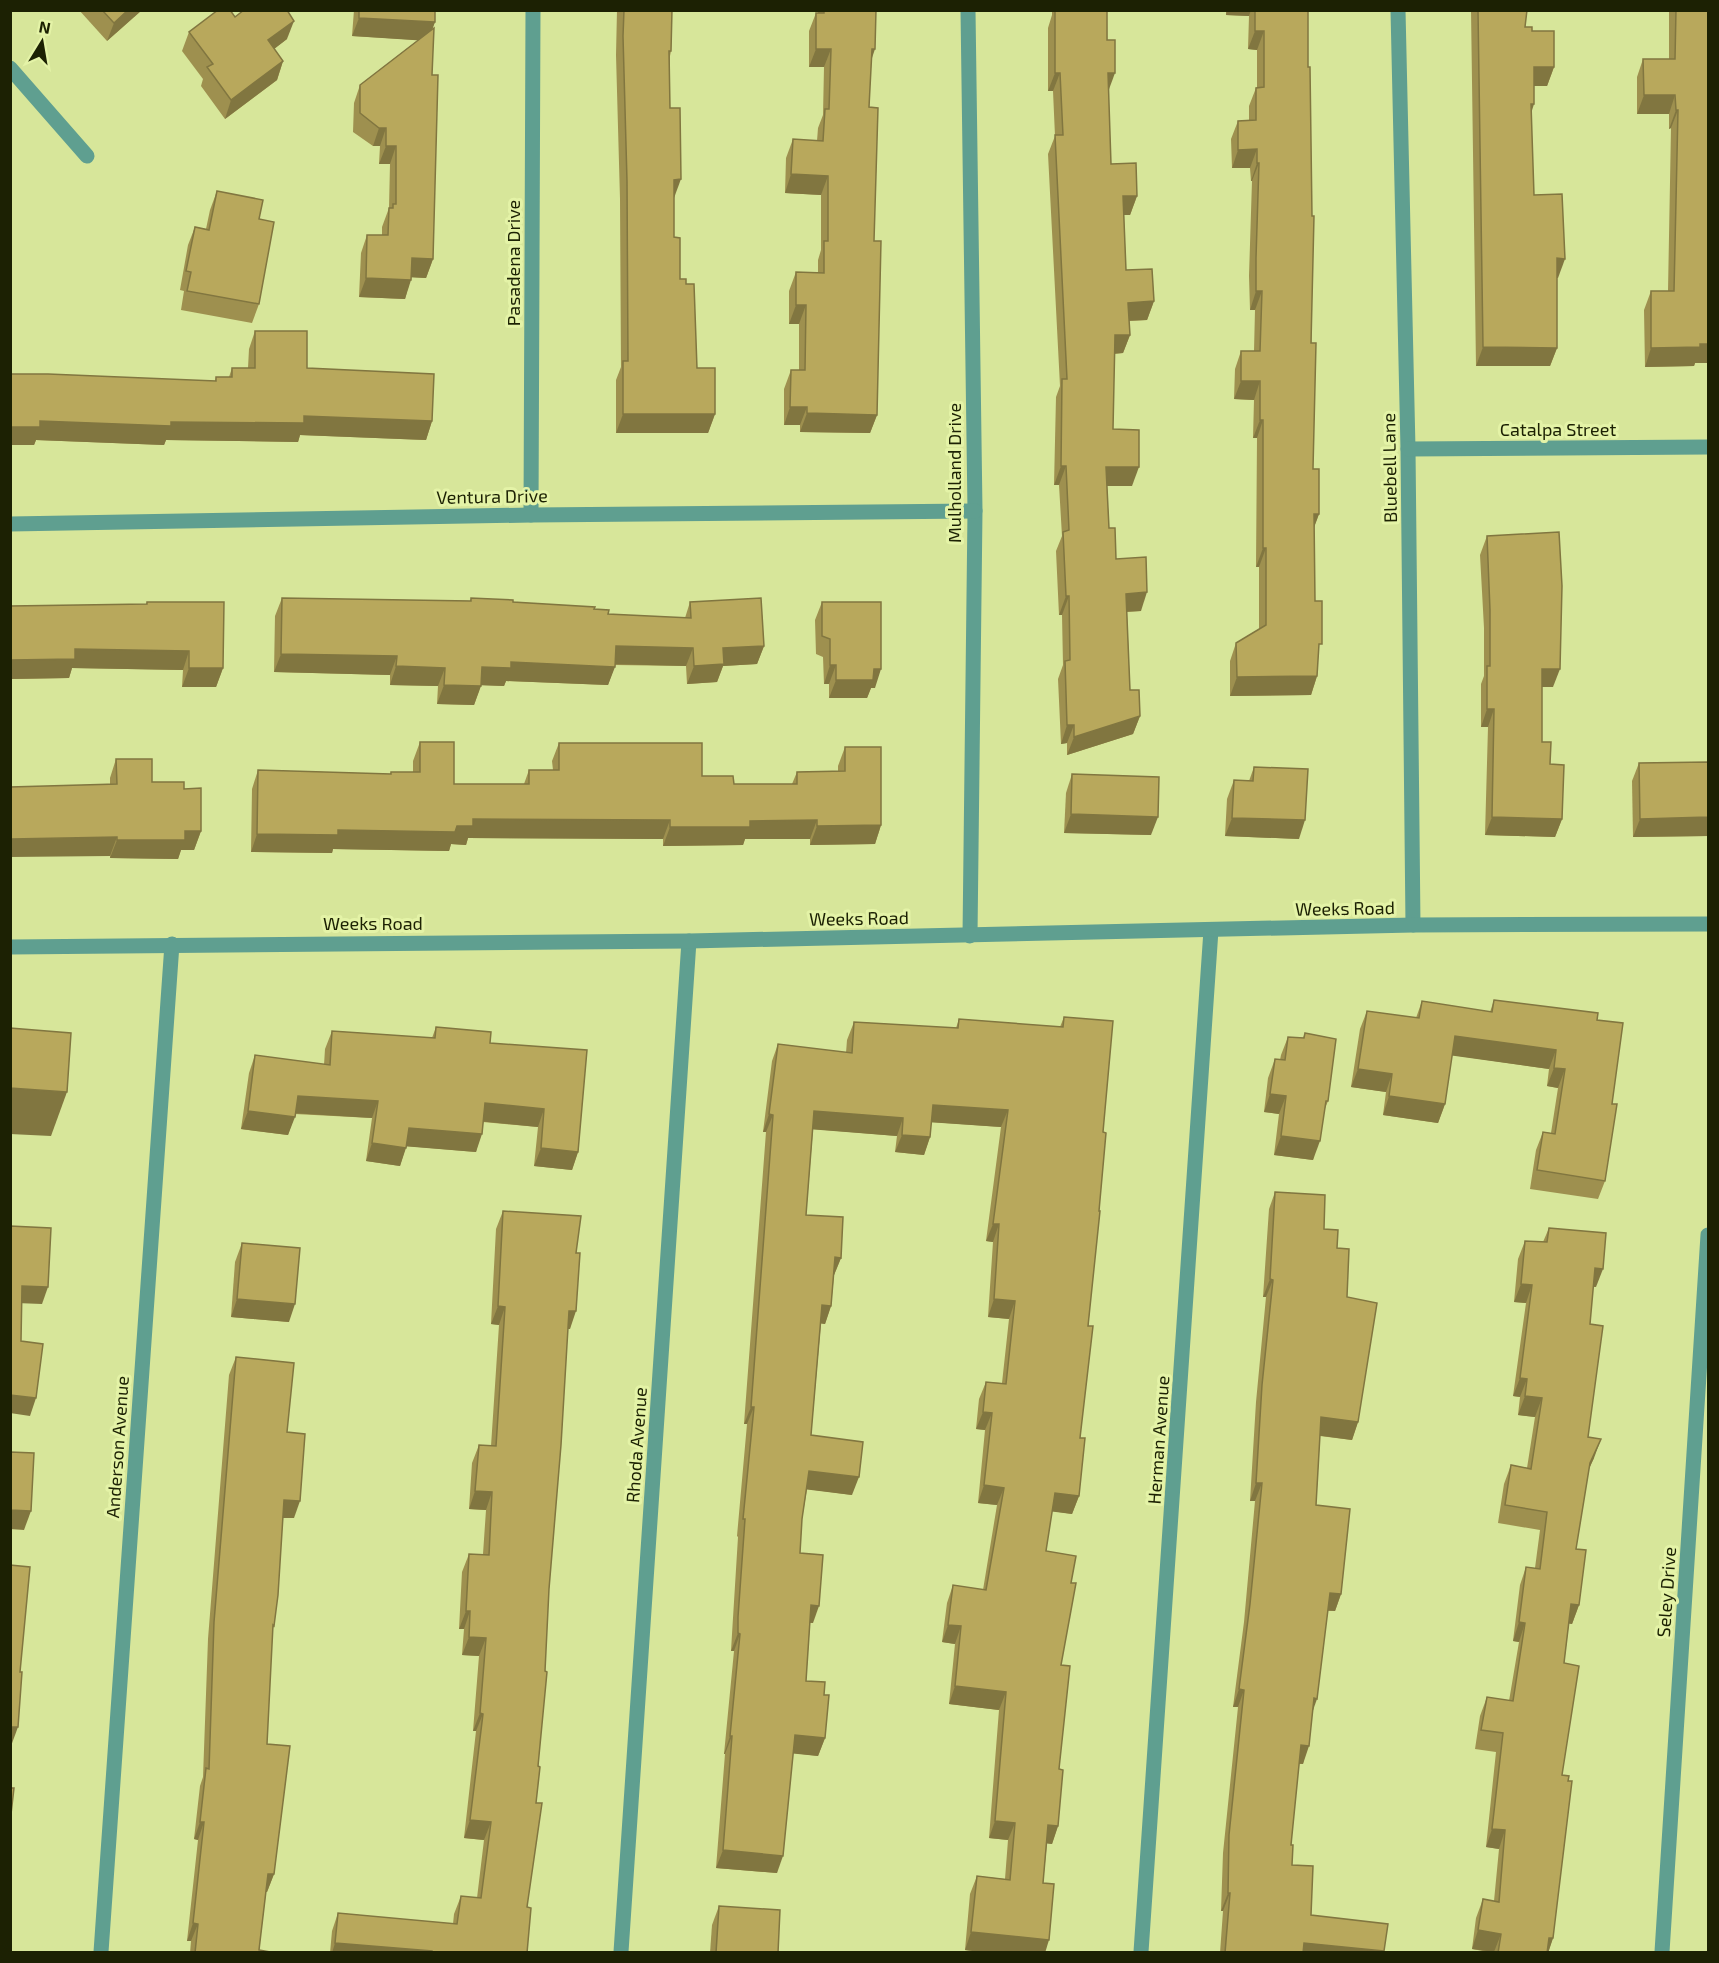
<svg xmlns="http://www.w3.org/2000/svg" width="1719" height="1963" viewBox="0 0 1719 1963" font-family="'Exo 2',sans-serif">
<rect width="100%" height="100%" fill="#d7e69a"/>
<g fill="none" stroke-linecap="round" stroke-linejoin="round">
<g stroke="#5f9f90" stroke-width="15">
<path d="M 968,10 L 975,511 L 970,936"/>
<path d="M 1398,10 L 1408,449 L 1413,925"/>
<path d="M 10,68 L 87,156"/>
<path d="M 1408,449 L 1708,447"/>
<path d="M 531,515 L 533,10"/>
<path d="M 10,524 L 531,515 L 975,511"/>
<path d="M 101,1952 L 172,944"/>
<path d="M 621,1952 L 689,941"/>
<path d="M 1141,1952 L 1211,930"/>
<path d="M 1662,1952 L 1708,1235"/>
</g>
<path stroke="#5f9f90" stroke-width="15" d="M 10,947 L 689,941 L 1413,925 L 1708,924"/>
</g>
<g fill="#9e904f">
<path d="M 79,10 L 142,10 L 107,41 Z"/>
<path d="M 354,10 L 435,10 L 435,22 L 432,29 L 432,75 L 433,259 L 426,278 L 411,277 L 405,299 L 359,297 L 361,253 L 367,235 L 382,235 L 382,227 L 389,208 L 390,164 L 379,164 L 380,146 L 373,146 L 353,132 L 354,103 L 360,85 L 418,40 L 352,36 Z"/>
<path d="M 617,10 L 672,10 L 671,51 L 670,56 L 670,108 L 674,198 L 674,237 L 680,279 L 686,284 L 697,368 L 715,414 L 708,433 L 616,433 L 616,380 L 621,367 L 620,199 L 616,55 Z"/>
<path d="M 818,10 L 876,10 L 871,61 L 869,107 L 874,241 L 877,415 L 870,433 L 800,432 L 800,425 L 784,425 L 784,389 L 791,370 L 799,370 L 799,324 L 789,324 L 789,291 L 796,272 L 818,273 L 818,260 L 821,250 L 821,195 L 785,193 L 786,158 L 793,139 L 817,141 L 818,128 L 823,115 L 824,67 L 809,67 L 809,31 L 816,13 L 818,13 Z"/>
<path d="M 1052,10 L 1107,10 L 1108,92 L 1111,164 L 1137,196 L 1130,215 L 1124,215 L 1126,270 L 1154,301 L 1147,320 L 1129,321 L 1130,335 L 1123,353 L 1114,354 L 1113,429 L 1132,486 L 1107,486 L 1109,528 L 1116,559 L 1141,611 L 1127,612 L 1130,690 L 1140,716 L 1133,734 L 1067,755 L 1067,743 L 1061,744 L 1058,679 L 1063,665 L 1062,615 L 1059,615 L 1056,551 L 1062,536 L 1059,485 L 1054,485 L 1056,397 L 1060,386 L 1048,154 L 1055,136 L 1053,91 L 1048,91 L 1048,28 L 1052,15 Z"/>
<path d="M 1226,10 L 1308,10 L 1308,67 L 1313,469 L 1319,514 L 1314,527 L 1315,601 L 1318,653 L 1317,676 L 1311,695 L 1230,696 L 1230,661 L 1236,643 L 1259,629 L 1259,567 L 1256,567 L 1257,438 L 1253,438 L 1254,400 L 1234,399 L 1235,369 L 1241,351 L 1254,351 L 1255,310 L 1250,310 L 1249,276 L 1252,181 L 1251,181 L 1250,168 L 1232,168 L 1231,139 L 1238,121 L 1249,121 L 1249,106 L 1256,88 L 1257,88 L 1257,50 L 1248,49 L 1249,16 L 1226,15 Z"/>
<path d="M 1471,10 L 1527,10 L 1525,27 L 1532,31 L 1554,67 L 1547,86 L 1534,86 L 1531,114 L 1534,195 L 1558,278 L 1557,277 L 1557,348 L 1550,366 L 1476,366 Z"/>
<path d="M 1669,10 L 1708,10 L 1695,363 L 1694,366 L 1645,367 L 1644,310 L 1651,291 L 1668,291 L 1671,128 L 1669,129 L 1669,114 L 1637,114 L 1637,77 L 1643,59 L 1669,59 Z"/>
<path d="M 235,17 L 287,39 L 274,49 L 283,61 L 277,80 L 225,119 L 201,86 L 203,79 L 182,51 L 189,32 Z"/>
<path d="M 217,191 L 259,219 L 259,304 L 252,323 L 181,310 L 184,291 L 180,290 L 188,245 L 195,227 L 206,229 L 210,210 Z"/>
<path d="M 255,331 L 307,368 L 432,421 L 426,440 L 300,435 L 298,442 L 166,440 L 164,445 L 36,440 L 34,445 L 10,445 L 10,374 L 215,381 L 216,377 L 229,377 L 232,368 L 248,368 L 249,349 Z"/>
<path d="M 1487,536 L 1553,687 L 1542,687 L 1542,742 L 1550,764 L 1562,819 L 1555,837 L 1485,835 L 1488,727 L 1481,727 L 1481,684 L 1484,676 L 1484,628 L 1480,555 Z"/>
<path d="M 282,598 L 470,601 L 471,598 L 594,609 L 608,614 L 685,618 L 690,602 L 764,646 L 757,664 L 723,666 L 717,682 L 687,684 L 686,666 L 615,665 L 608,685 L 506,681 L 504,686 L 481,685 L 474,705 L 437,704 L 438,686 L 390,685 L 390,675 L 274,672 L 275,616 Z"/>
<path d="M 147,602 L 223,668 L 216,687 L 182,687 L 183,670 L 72,668 L 69,678 L 10,679 L 146,604 Z"/>
<path d="M 822,602 L 875,688 L 871,688 L 867,698 L 829,698 L 829,684 L 824,684 L 823,657 L 816,654 L 815,620 Z"/>
<path d="M 420,742 L 454,784 L 524,784 L 529,770 L 553,770 L 552,761 L 559,743 L 702,776 L 734,784 L 792,784 L 797,772 L 838,771 L 838,766 L 845,747 L 881,825 L 875,844 L 810,845 L 810,839 L 745,839 L 743,845 L 663,846 L 663,839 L 468,838 L 466,845 L 451,844 L 449,851 L 333,849 L 332,853 L 251,852 L 252,789 L 258,770 L 390,774 L 391,772 L 413,772 L 413,761 Z"/>
<path d="M 116,759 L 152,782 L 184,789 L 201,831 L 194,850 L 181,850 L 178,859 L 110,858 L 110,778 Z"/>
<path d="M 1708,762 L 1708,836 L 1633,837 L 1632,781 L 1639,763 Z"/>
<path d="M 1254,767 L 1299,839 L 1225,836 L 1227,799 L 1234,780 L 1249,781 Z"/>
<path d="M 1072,774 L 1151,835 L 1064,833 L 1066,793 Z"/>
<path d="M 1494,1000 L 1597,1020 L 1612,1104 L 1605,1181 L 1598,1199 L 1530,1189 L 1536,1150 L 1543,1132 L 1551,1133 L 1558,1088 L 1547,1086 L 1549,1069 L 1452,1055 L 1445,1104 L 1438,1123 L 1383,1115 L 1386,1092 L 1351,1087 L 1360,1029 L 1367,1011 L 1416,1018 L 1422,1001 L 1490,1012 Z"/>
<path d="M 1064,1017 L 1103,1132 L 1080,1438 L 1079,1496 L 1072,1514 L 1052,1511 L 1046,1551 L 1071,1583 L 1061,1665 L 1058,1826 L 1052,1844 L 1047,1843 L 1043,1883 L 1045,1953 L 988,1953 L 965,1950 L 970,1894 L 977,1876 L 1005,1879 L 1008,1840 L 989,1838 L 999,1710 L 949,1704 L 955,1644 L 942,1642 L 947,1603 L 953,1585 L 983,1590 L 997,1505 L 978,1503 L 985,1430 L 976,1429 L 979,1399 L 986,1382 L 1002,1383 L 1009,1319 L 988,1317 L 993,1242 L 986,1241 L 1001,1127 L 931,1122 L 930,1137 L 924,1155 L 895,1152 L 897,1136 L 813,1129 L 806,1215 L 841,1258 L 834,1275 L 831,1306 L 825,1324 L 821,1323 L 811,1435 L 852,1495 L 807,1489 L 802,1519 L 800,1553 L 813,1623 L 810,1623 L 806,1681 L 824,1695 L 825,1738 L 818,1756 L 793,1753 L 777,1873 L 716,1868 L 725,1754 L 724,1754 L 734,1651 L 731,1651 L 732,1634 L 738,1537 L 737,1536 L 747,1424 L 744,1424 L 766,1132 L 763,1132 L 772,1061 L 778,1044 L 846,1053 L 847,1040 L 854,1022 L 956,1028 L 959,1019 L 1060,1027 Z"/>
<path d="M 436,1027 L 490,1043 L 578,1152 L 572,1170 L 534,1166 L 538,1127 L 483,1122 L 476,1152 L 406,1146 L 400,1166 L 366,1161 L 372,1118 L 295,1114 L 288,1135 L 241,1129 L 249,1073 L 255,1055 L 324,1065 L 325,1049 L 332,1031 L 432,1038 Z"/>
<path d="M 1305,1033 L 1328,1101 L 1324,1111 L 1313,1160 L 1274,1155 L 1279,1114 L 1264,1112 L 1268,1078 L 1275,1059 L 1280,1060 L 1281,1055 L 1288,1037 L 1303,1038 Z"/>
<path d="M 1275,1192 L 1324,1229 L 1337,1248 L 1347,1297 L 1358,1422 L 1352,1440 L 1320,1436 L 1316,1505 L 1341,1594 L 1335,1611 L 1328,1611 L 1313,1710 L 1303,1764 L 1299,1764 L 1291,1845 L 1292,1865 L 1311,1915 L 1384,1951 L 1384,1953 L 1220,1953 L 1223,1911 L 1221,1911 L 1223,1853 L 1238,1707 L 1233,1707 L 1244,1622 L 1255,1501 L 1250,1501 L 1256,1402 L 1266,1297 L 1263,1297 L 1269,1209 Z"/>
<path d="M 503,1211 L 576,1253 L 570,1329 L 568,1329 L 549,1589 L 538,1766 L 527,1907 L 527,1953 L 330,1953 L 332,1931 L 338,1913 L 453,1924 L 454,1914 L 461,1896 L 477,1898 L 484,1840 L 464,1838 L 476,1731 L 473,1731 L 479,1656 L 462,1655 L 464,1629 L 459,1629 L 462,1572 L 469,1554 L 483,1554 L 486,1510 L 469,1509 L 472,1463 L 479,1445 L 491,1446 L 499,1325 L 491,1324 L 496,1229 Z"/>
<path d="M 1549,1228 L 1596,1287 L 1593,1287 L 1590,1324 L 1588,1437 L 1594,1458 L 1589,1469 L 1576,1549 L 1579,1605 L 1572,1624 L 1569,1623 L 1564,1663 L 1562,1775 L 1553,1938 L 1548,1953 L 1494,1953 L 1472,1949 L 1476,1918 L 1483,1899 L 1494,1901 L 1499,1849 L 1486,1847 L 1496,1752 L 1475,1749 L 1480,1716 L 1487,1697 L 1509,1701 L 1519,1642 L 1513,1641 L 1520,1585 L 1526,1567 L 1535,1568 L 1540,1530 L 1498,1523 L 1504,1484 L 1511,1465 L 1527,1468 L 1535,1417 L 1518,1415 L 1520,1397 L 1513,1396 L 1526,1303 L 1514,1302 L 1518,1259 L 1525,1241 L 1543,1242 Z"/>
<path d="M 242,1243 L 289,1322 L 231,1317 L 235,1262 Z"/>
<path d="M 236,1357 L 287,1432 L 294,1518 L 283,1518 L 274,1626 L 272,1631 L 267,1744 L 274,1874 L 267,1892 L 266,1892 L 259,1950 L 276,1953 L 190,1953 L 191,1941 L 187,1941 L 198,1840 L 194,1839 L 200,1786 L 203,1777 L 208,1639 L 229,1375 Z"/>
<path d="M 719,1906 L 778,1953 L 710,1953 L 712,1925 Z"/>
</g>
<g fill="#817640">
<path d="M 128,10 L 142,10 L 107,41 L 114,23 Z"/>
<path d="M 1227,10 L 1251,10 L 1249,16 L 1226,15 Z"/>
<path d="M 359,18 L 435,22 L 428,41 L 352,36 Z"/>
<path d="M 294,21 L 287,39 L 261,59 L 268,40 Z"/>
<path d="M 1255,31 L 1264,31 L 1257,50 L 1248,49 Z"/>
<path d="M 816,49 L 831,49 L 824,67 L 809,67 Z"/>
<path d="M 872,49 L 875,49 L 869,67 Z"/>
<path d="M 283,61 L 277,80 L 225,119 L 231,100 Z"/>
<path d="M 1534,67 L 1554,67 L 1547,86 L 1527,86 Z"/>
<path d="M 1055,73 L 1060,73 L 1053,91 L 1048,91 Z"/>
<path d="M 1108,73 L 1115,73 L 1108,92 Z"/>
<path d="M 1644,95 L 1675,95 L 1669,114 L 1637,114 Z"/>
<path d="M 1531,104 L 1534,104 L 1528,123 Z"/>
<path d="M 1676,110 L 1678,110 L 1671,128 L 1669,129 Z"/>
<path d="M 379,128 L 386,128 L 380,146 L 373,146 Z"/>
<path d="M 386,146 L 396,146 L 390,164 L 379,164 Z"/>
<path d="M 1257,149 L 1250,168 L 1232,168 L 1238,150 Z"/>
<path d="M 1257,163 L 1259,163 L 1252,181 L 1251,181 Z"/>
<path d="M 791,174 L 828,176 L 821,195 L 785,193 Z"/>
<path d="M 681,179 L 674,198 L 667,198 L 674,180 Z"/>
<path d="M 1123,196 L 1137,196 L 1130,215 L 1116,215 Z"/>
<path d="M 412,258 L 433,259 L 426,278 L 405,277 Z"/>
<path d="M 1557,258 L 1565,259 L 1558,278 L 1550,277 Z"/>
<path d="M 366,278 L 411,280 L 405,299 L 359,297 Z"/>
<path d="M 1256,291 L 1262,291 L 1255,310 L 1250,310 Z"/>
<path d="M 1154,301 L 1147,320 L 1121,321 L 1128,303 Z"/>
<path d="M 796,305 L 806,305 L 799,324 L 789,324 Z"/>
<path d="M 1115,335 L 1130,335 L 1123,353 L 1108,354 Z"/>
<path d="M 1700,344 L 1708,344 L 1708,363 L 1695,363 L 1694,366 L 1645,367 L 1651,348 Z"/>
<path d="M 1483,347 L 1557,348 L 1550,366 L 1476,366 Z"/>
<path d="M 1241,381 L 1260,381 L 1254,400 L 1234,399 Z"/>
<path d="M 790,407 L 807,407 L 800,425 L 784,425 Z"/>
<path d="M 807,413 L 877,415 L 870,433 L 800,432 Z"/>
<path d="M 623,414 L 715,414 L 708,433 L 616,433 Z"/>
<path d="M 304,416 L 432,421 L 426,440 L 300,435 L 298,442 L 166,440 L 164,445 L 36,440 L 34,445 L 10,445 L 10,427 L 40,421 L 171,422 Z"/>
<path d="M 1260,420 L 1263,420 L 1257,438 L 1253,438 Z"/>
<path d="M 1061,466 L 1066,466 L 1059,485 L 1054,485 Z"/>
<path d="M 1106,467 L 1139,467 L 1132,486 L 1099,486 Z"/>
<path d="M 1314,514 L 1319,514 L 1312,533 Z"/>
<path d="M 1263,548 L 1266,548 L 1259,567 L 1256,567 Z"/>
<path d="M 1147,592 L 1141,611 L 1119,612 L 1126,594 Z"/>
<path d="M 1066,596 L 1069,596 L 1062,615 L 1059,615 Z"/>
<path d="M 616,646 L 693,648 L 686,666 L 609,664 Z"/>
<path d="M 764,646 L 757,664 L 723,666 L 717,682 L 687,684 L 694,666 L 723,648 Z"/>
<path d="M 75,649 L 189,651 L 183,670 L 72,668 L 69,678 L 10,679 L 10,660 Z"/>
<path d="M 281,654 L 397,656 L 390,675 L 274,672 Z"/>
<path d="M 511,662 L 615,667 L 608,685 L 506,681 L 504,686 L 475,685 L 482,667 Z"/>
<path d="M 830,665 L 836,665 L 829,684 L 824,684 Z"/>
<path d="M 396,666 L 445,668 L 438,686 L 390,685 Z"/>
<path d="M 189,668 L 223,668 L 216,687 L 182,687 Z"/>
<path d="M 874,669 L 881,669 L 875,688 L 871,688 L 867,698 L 829,698 L 836,680 Z"/>
<path d="M 1542,669 L 1560,669 L 1553,687 L 1535,687 Z"/>
<path d="M 1317,676 L 1311,695 L 1230,696 L 1237,677 Z"/>
<path d="M 444,685 L 481,686 L 474,705 L 437,704 Z"/>
<path d="M 1487,709 L 1494,709 L 1488,727 L 1481,727 Z"/>
<path d="M 1140,716 L 1133,734 L 1067,755 L 1074,737 Z"/>
<path d="M 1067,725 L 1074,725 L 1067,743 L 1061,744 Z"/>
<path d="M 1071,814 L 1158,817 L 1151,835 L 1064,833 Z"/>
<path d="M 1492,817 L 1562,819 L 1555,837 L 1485,835 Z"/>
<path d="M 1708,817 L 1708,836 L 1633,837 L 1640,819 Z"/>
<path d="M 1232,818 L 1305,820 L 1299,839 L 1225,836 Z"/>
<path d="M 473,819 L 670,820 L 663,839 L 468,838 L 466,845 L 451,844 L 449,851 L 333,849 L 332,853 L 251,852 L 257,834 L 457,826 Z"/>
<path d="M 817,820 L 810,839 L 745,839 L 743,845 L 663,846 L 670,827 L 750,821 Z"/>
<path d="M 881,825 L 875,844 L 810,845 L 817,826 Z"/>
<path d="M 185,831 L 201,831 L 194,850 L 181,850 L 178,859 L 110,858 L 117,840 Z"/>
<path d="M 117,837 L 110,856 L 10,857 L 10,839 Z"/>
<path d="M 1455,1036 L 1556,1050 L 1549,1069 L 1448,1055 Z"/>
<path d="M 1554,1068 L 1565,1069 L 1558,1088 L 1547,1086 Z"/>
<path d="M 1358,1069 L 1392,1074 L 1386,1092 L 1351,1087 Z"/>
<path d="M 10,1088 L 67,1092 L 51,1136 L 10,1134 Z"/>
<path d="M 1270,1094 L 1286,1096 L 1279,1114 L 1264,1112 Z"/>
<path d="M 298,1096 L 378,1101 L 372,1118 L 291,1113 Z"/>
<path d="M 1389,1096 L 1445,1104 L 1438,1123 L 1383,1115 Z"/>
<path d="M 485,1103 L 544,1109 L 538,1127 L 478,1121 Z"/>
<path d="M 933,1105 L 1008,1110 L 1001,1127 L 927,1122 Z"/>
<path d="M 248,1111 L 295,1117 L 288,1135 L 241,1129 Z"/>
<path d="M 814,1111 L 903,1118 L 897,1136 L 808,1129 Z"/>
<path d="M 769,1114 L 773,1115 L 766,1132 L 763,1132 Z"/>
<path d="M 409,1128 L 482,1134 L 476,1152 L 402,1146 Z"/>
<path d="M 902,1135 L 930,1137 L 924,1155 L 895,1152 Z"/>
<path d="M 1281,1136 L 1320,1141 L 1313,1160 L 1274,1155 Z"/>
<path d="M 372,1143 L 406,1148 L 400,1166 L 366,1161 Z"/>
<path d="M 541,1148 L 578,1152 L 572,1170 L 534,1166 Z"/>
<path d="M 993,1224 L 999,1224 L 993,1242 L 986,1241 Z"/>
<path d="M 835,1257 L 841,1258 L 834,1275 L 829,1275 Z"/>
<path d="M 1595,1268 L 1603,1269 L 1596,1287 L 1588,1286 Z"/>
<path d="M 1270,1279 L 1273,1280 L 1266,1297 L 1263,1297 Z"/>
<path d="M 1521,1284 L 1532,1285 L 1526,1303 L 1514,1302 Z"/>
<path d="M 22,1286 L 48,1287 L 42,1304 L 16,1303 Z"/>
<path d="M 237,1299 L 295,1304 L 289,1322 L 231,1317 Z"/>
<path d="M 994,1299 L 1015,1301 L 1009,1319 L 988,1317 Z"/>
<path d="M 822,1305 L 831,1306 L 825,1324 L 816,1323 Z"/>
<path d="M 498,1306 L 505,1307 L 499,1325 L 491,1324 Z"/>
<path d="M 569,1311 L 576,1311 L 570,1329 L 562,1329 Z"/>
<path d="M 1520,1378 L 1527,1379 L 1520,1397 L 1513,1396 Z"/>
<path d="M 10,1395 L 36,1398 L 30,1416 L 10,1413 Z"/>
<path d="M 1525,1396 L 1542,1398 L 1535,1417 L 1518,1415 Z"/>
<path d="M 751,1407 L 754,1407 L 747,1424 L 744,1424 Z"/>
<path d="M 983,1412 L 992,1413 L 985,1430 L 976,1429 Z"/>
<path d="M 1321,1417 L 1358,1422 L 1352,1440 L 1315,1435 Z"/>
<path d="M 1601,1439 L 1594,1458 L 1583,1481 L 1590,1463 Z"/>
<path d="M 809,1471 L 859,1477 L 852,1495 L 803,1489 Z"/>
<path d="M 1256,1483 L 1262,1483 L 1255,1501 L 1250,1501 Z"/>
<path d="M 984,1485 L 1004,1488 L 997,1505 L 978,1503 Z"/>
<path d="M 475,1491 L 492,1492 L 486,1510 L 469,1509 Z"/>
<path d="M 1055,1493 L 1079,1496 L 1072,1514 L 1048,1511 Z"/>
<path d="M 284,1500 L 300,1501 L 294,1518 L 278,1518 Z"/>
<path d="M 10,1510 L 31,1511 L 24,1530 L 10,1529 Z"/>
<path d="M 1330,1593 L 1341,1594 L 1335,1611 L 1324,1610 Z"/>
<path d="M 1571,1604 L 1579,1605 L 1572,1624 L 1564,1623 Z"/>
<path d="M 811,1605 L 819,1606 L 813,1623 L 805,1622 Z"/>
<path d="M 466,1611 L 470,1611 L 464,1629 L 459,1629 Z"/>
<path d="M 1519,1622 L 1525,1623 L 1519,1642 L 1513,1641 Z"/>
<path d="M 948,1625 L 961,1626 L 955,1644 L 942,1642 Z"/>
<path d="M 738,1633 L 740,1634 L 734,1651 L 731,1651 Z"/>
<path d="M 469,1637 L 486,1638 L 479,1656 L 462,1655 Z"/>
<path d="M 955,1686 L 1006,1692 L 999,1710 L 949,1704 Z"/>
<path d="M 1239,1689 L 1244,1690 L 1238,1707 L 1233,1707 Z"/>
<path d="M 1314,1698 L 1317,1699 L 1311,1716 Z"/>
<path d="M 480,1713 L 483,1714 L 476,1731 L 473,1731 Z"/>
<path d="M 10,1727 L 18,1727 L 11,1746 L 10,1746 Z"/>
<path d="M 795,1735 L 825,1738 L 818,1756 L 788,1753 Z"/>
<path d="M 730,1736 L 732,1736 L 725,1754 L 724,1754 Z"/>
<path d="M 1301,1745 L 1309,1746 L 1303,1764 L 1294,1763 Z"/>
<path d="M 470,1820 L 491,1822 L 484,1840 L 464,1838 Z"/>
<path d="M 995,1821 L 1015,1823 L 1008,1840 L 989,1838 Z"/>
<path d="M 200,1822 L 204,1822 L 198,1840 L 194,1839 Z"/>
<path d="M 1048,1825 L 1058,1826 L 1052,1844 L 1042,1843 Z"/>
<path d="M 1492,1829 L 1505,1830 L 1499,1849 L 1486,1847 Z"/>
<path d="M 723,1850 L 783,1856 L 777,1873 L 716,1868 Z"/>
<path d="M 268,1874 L 274,1874 L 267,1892 L 261,1891 Z"/>
<path d="M 1228,1893 L 1230,1893 L 1223,1911 L 1221,1911 Z"/>
<path d="M 193,1923 L 198,1924 L 191,1941 L 187,1941 Z"/>
<path d="M 1478,1930 L 1501,1934 L 1494,1952 L 1472,1949 Z"/>
<path d="M 971,1932 L 1049,1940 L 1045,1953 L 988,1953 L 965,1950 Z"/>
<path d="M 1549,1938 L 1553,1938 L 1548,1953 L 1544,1953 Z"/>
<path d="M 335,1943 L 432,1951 L 432,1953 L 332,1953 Z"/>
<path d="M 1304,1943 L 1384,1951 L 1384,1953 L 1300,1953 Z"/>
</g>
<g fill="#b8a85c" stroke="#817640" stroke-width="1.5">
<path d="M 102,10 L 128,10 L 114,23 Z"/>
<path d="M 218,10 L 230,10 L 235,17 L 244,10 L 287,10 L 294,21 L 268,40 L 283,61 L 231,100 L 207,67 L 213,64 L 189,32 Z"/>
<path d="M 359,10 L 435,10 L 435,22 L 359,18 Z"/>
<path d="M 624,10 L 672,10 L 671,51 L 669,51 L 670,108 L 680,108 L 681,179 L 674,180 L 674,237 L 680,238 L 680,279 L 686,279 L 686,284 L 694,284 L 697,368 L 715,368 L 715,414 L 623,414 L 623,361 L 628,361 L 627,181 L 623,36 Z"/>
<path d="M 824,10 L 876,10 L 875,49 L 872,49 L 869,107 L 878,108 L 874,241 L 881,241 L 877,415 L 807,413 L 807,407 L 790,407 L 791,370 L 805,370 L 806,305 L 796,305 L 796,272 L 824,273 L 824,241 L 828,241 L 828,176 L 791,174 L 793,139 L 823,141 L 825,109 L 829,109 L 831,49 L 816,49 L 816,13 L 824,13 Z"/>
<path d="M 1055,10 L 1107,10 L 1107,40 L 1115,40 L 1115,73 L 1108,73 L 1111,164 L 1136,163 L 1137,196 L 1123,196 L 1126,270 L 1152,269 L 1154,301 L 1128,303 L 1130,335 L 1115,335 L 1113,429 L 1139,430 L 1139,467 L 1106,467 L 1109,528 L 1115,528 L 1116,559 L 1146,557 L 1147,592 L 1126,594 L 1130,690 L 1139,690 L 1140,716 L 1074,737 L 1074,725 L 1067,725 L 1065,661 L 1070,660 L 1069,596 L 1066,596 L 1063,532 L 1069,530 L 1066,466 L 1061,466 L 1062,379 L 1067,379 L 1055,135 L 1063,135 L 1060,73 L 1055,73 Z"/>
<path d="M 1255,10 L 1308,10 L 1308,67 L 1310,67 L 1312,216 L 1314,216 L 1311,343 L 1316,343 L 1313,469 L 1319,469 L 1319,514 L 1314,514 L 1315,601 L 1322,601 L 1322,644 L 1319,644 L 1317,676 L 1237,677 L 1236,643 L 1266,625 L 1266,548 L 1263,548 L 1263,420 L 1260,420 L 1260,381 L 1241,381 L 1241,351 L 1260,351 L 1262,291 L 1256,291 L 1256,258 L 1259,163 L 1257,163 L 1257,149 L 1238,150 L 1238,121 L 1256,120 L 1256,88 L 1264,87 L 1264,31 L 1255,31 Z"/>
<path d="M 1478,10 L 1527,10 L 1525,27 L 1532,27 L 1532,31 L 1554,31 L 1554,67 L 1534,67 L 1534,104 L 1531,104 L 1534,195 L 1562,194 L 1565,259 L 1557,258 L 1557,348 L 1483,347 Z"/>
<path d="M 1676,10 L 1708,10 L 1708,344 L 1700,344 L 1700,347 L 1651,348 L 1651,291 L 1674,291 L 1678,110 L 1676,110 L 1675,95 L 1644,95 L 1643,59 L 1675,59 Z"/>
<path d="M 434,28 L 432,75 L 438,75 L 433,259 L 412,258 L 411,280 L 366,278 L 367,235 L 388,235 L 389,208 L 393,208 L 393,204 L 396,204 L 396,146 L 386,146 L 386,128 L 379,128 L 360,113 L 360,85 Z"/>
<path d="M 217,191 L 263,200 L 259,219 L 274,222 L 259,304 L 187,291 L 191,272 L 186,271 L 195,227 L 209,230 Z"/>
<path d="M 255,331 L 307,331 L 307,368 L 434,374 L 432,421 L 304,416 L 304,423 L 171,422 L 171,426 L 40,421 L 40,427 L 10,427 L 10,374 L 48,374 L 216,381 L 216,377 L 232,377 L 232,368 L 255,368 Z"/>
<path d="M 1559,532 L 1562,586 L 1560,669 L 1542,669 L 1542,742 L 1551,742 L 1550,764 L 1564,765 L 1562,819 L 1492,817 L 1494,709 L 1487,709 L 1487,666 L 1490,666 L 1490,610 L 1487,536 Z"/>
<path d="M 282,598 L 471,601 L 471,598 L 513,600 L 513,602 L 595,607 L 594,609 L 609,610 L 608,614 L 691,618 L 690,602 L 761,598 L 764,646 L 723,648 L 724,664 L 694,666 L 693,648 L 616,646 L 615,667 L 511,662 L 511,668 L 482,667 L 481,686 L 444,685 L 445,668 L 396,666 L 397,656 L 281,654 Z"/>
<path d="M 147,602 L 224,602 L 223,668 L 189,668 L 189,651 L 75,649 L 75,659 L 10,660 L 10,606 L 147,604 Z"/>
<path d="M 822,602 L 881,602 L 881,669 L 874,669 L 873,680 L 836,680 L 836,665 L 830,665 L 830,639 L 822,636 Z"/>
<path d="M 420,742 L 454,742 L 454,784 L 529,784 L 529,770 L 559,770 L 559,743 L 702,743 L 702,776 L 733,776 L 734,784 L 797,784 L 797,772 L 845,771 L 845,747 L 881,747 L 881,825 L 817,826 L 817,820 L 750,821 L 750,827 L 670,827 L 670,820 L 473,819 L 473,826 L 457,826 L 455,832 L 338,830 L 338,835 L 257,834 L 258,770 L 391,774 L 391,772 L 420,772 Z"/>
<path d="M 116,759 L 152,759 L 152,782 L 184,782 L 184,789 L 201,788 L 201,831 L 185,831 L 185,840 L 117,840 L 117,837 L 10,839 L 10,787 L 117,784 Z"/>
<path d="M 1708,762 L 1708,817 L 1640,819 L 1639,763 Z"/>
<path d="M 1254,767 L 1308,769 L 1305,820 L 1232,818 L 1234,780 L 1253,781 Z"/>
<path d="M 1072,774 L 1159,777 L 1158,817 L 1071,814 Z"/>
<path d="M 1494,1000 L 1598,1013 L 1597,1020 L 1623,1023 L 1612,1104 L 1617,1104 L 1605,1181 L 1537,1170 L 1543,1132 L 1555,1134 L 1565,1069 L 1554,1068 L 1556,1050 L 1455,1036 L 1445,1104 L 1389,1096 L 1392,1074 L 1358,1069 L 1367,1011 L 1419,1018 L 1422,1001 L 1492,1012 Z"/>
<path d="M 1064,1017 L 1113,1021 L 1103,1132 L 1106,1133 L 1099,1211 L 1100,1211 L 1088,1326 L 1093,1326 L 1080,1438 L 1085,1438 L 1079,1496 L 1055,1493 L 1046,1551 L 1076,1556 L 1071,1583 L 1076,1583 L 1061,1665 L 1070,1666 L 1059,1769 L 1063,1770 L 1058,1826 L 1048,1825 L 1043,1883 L 1054,1884 L 1049,1940 L 971,1932 L 977,1876 L 1010,1880 L 1015,1823 L 995,1821 L 1006,1692 L 955,1686 L 961,1626 L 948,1625 L 953,1585 L 986,1590 L 1004,1488 L 984,1485 L 992,1413 L 983,1412 L 986,1382 L 1006,1384 L 1015,1301 L 994,1299 L 999,1224 L 993,1224 L 1008,1110 L 933,1105 L 930,1137 L 902,1135 L 903,1118 L 814,1111 L 806,1215 L 843,1217 L 841,1258 L 835,1257 L 831,1306 L 822,1305 L 811,1435 L 863,1442 L 859,1477 L 809,1471 L 802,1519 L 800,1553 L 823,1555 L 819,1606 L 811,1605 L 806,1681 L 825,1682 L 824,1695 L 829,1695 L 825,1738 L 795,1735 L 783,1856 L 723,1850 L 732,1736 L 730,1736 L 740,1634 L 738,1633 L 738,1617 L 745,1519 L 743,1519 L 754,1407 L 751,1407 L 773,1115 L 769,1114 L 778,1044 L 852,1053 L 854,1022 L 958,1028 L 959,1019 L 1063,1027 Z"/>
<path d="M 436,1027 L 491,1032 L 490,1043 L 587,1050 L 578,1152 L 541,1148 L 544,1109 L 485,1103 L 482,1134 L 409,1128 L 406,1148 L 372,1143 L 378,1101 L 298,1096 L 295,1117 L 248,1111 L 255,1055 L 330,1065 L 332,1031 L 435,1038 Z"/>
<path d="M 10,1028 L 71,1033 L 67,1092 L 10,1088 Z"/>
<path d="M 1305,1033 L 1336,1039 L 1328,1101 L 1326,1101 L 1320,1141 L 1281,1136 L 1286,1096 L 1270,1094 L 1275,1059 L 1285,1060 L 1288,1037 L 1304,1038 Z"/>
<path d="M 1275,1192 L 1325,1195 L 1324,1229 L 1338,1230 L 1337,1248 L 1349,1249 L 1347,1297 L 1377,1303 L 1358,1422 L 1321,1417 L 1316,1505 L 1350,1509 L 1341,1594 L 1330,1593 L 1317,1699 L 1314,1698 L 1309,1746 L 1301,1745 L 1291,1845 L 1293,1845 L 1292,1865 L 1313,1866 L 1311,1915 L 1388,1924 L 1384,1951 L 1304,1943 L 1303,1953 L 1225,1953 L 1230,1893 L 1228,1893 L 1229,1835 L 1244,1690 L 1239,1689 L 1250,1604 L 1262,1483 L 1256,1483 L 1262,1385 L 1273,1280 L 1270,1279 Z"/>
<path d="M 503,1211 L 581,1216 L 576,1253 L 580,1253 L 576,1311 L 569,1311 L 561,1445 L 549,1589 L 545,1671 L 547,1672 L 538,1766 L 540,1767 L 536,1803 L 542,1803 L 527,1907 L 531,1908 L 527,1953 L 432,1953 L 432,1951 L 335,1943 L 338,1913 L 457,1924 L 461,1896 L 481,1898 L 491,1822 L 470,1820 L 483,1714 L 480,1713 L 486,1638 L 469,1637 L 470,1611 L 466,1611 L 469,1554 L 489,1555 L 492,1492 L 475,1491 L 479,1445 L 496,1446 L 505,1307 L 498,1306 Z"/>
<path d="M 10,1226 L 51,1228 L 48,1287 L 22,1286 L 21,1341 L 43,1344 L 36,1398 L 10,1395 Z"/>
<path d="M 1549,1228 L 1606,1233 L 1603,1269 L 1595,1268 L 1590,1324 L 1603,1326 L 1588,1437 L 1601,1439 L 1590,1463 L 1576,1549 L 1586,1550 L 1579,1605 L 1571,1604 L 1564,1663 L 1579,1666 L 1562,1775 L 1569,1776 L 1568,1781 L 1572,1781 L 1553,1938 L 1549,1938 L 1547,1953 L 1498,1953 L 1501,1934 L 1478,1930 L 1483,1899 L 1499,1902 L 1505,1830 L 1492,1829 L 1503,1733 L 1481,1730 L 1487,1697 L 1513,1701 L 1525,1623 L 1519,1622 L 1526,1567 L 1540,1569 L 1547,1512 L 1505,1505 L 1511,1465 L 1531,1469 L 1542,1398 L 1525,1396 L 1527,1379 L 1520,1378 L 1532,1285 L 1521,1284 L 1525,1241 L 1547,1242 Z"/>
<path d="M 242,1243 L 300,1248 L 295,1304 L 237,1299 Z"/>
<path d="M 236,1357 L 294,1363 L 287,1432 L 305,1434 L 300,1501 L 284,1500 L 278,1595 L 274,1626 L 273,1625 L 267,1744 L 290,1746 L 274,1874 L 268,1874 L 259,1950 L 276,1953 L 195,1953 L 198,1924 L 193,1923 L 204,1822 L 200,1822 L 206,1768 L 209,1769 L 214,1622 Z"/>
<path d="M 10,1452 L 34,1453 L 31,1511 L 10,1510 Z"/>
<path d="M 10,1565 L 30,1567 L 20,1672 L 22,1672 L 18,1727 L 10,1727 Z"/>
<path d="M 10,1788 L 14,1788 L 10,1823 Z"/>
<path d="M 719,1906 L 780,1910 L 778,1953 L 716,1953 Z"/>
</g>
<g text-anchor="middle" dominant-baseline="central" stroke-width="6" stroke-linejoin="round" paint-order="stroke">
<g font-size="18" fill="#1c2103" stroke="#e4f3a7">
<text transform="translate(513 263) rotate(-90)">Pasadena Drive</text>
<text x="1558" y="429">Catalpa Street</text>
<text transform="translate(1389 468) rotate(-91)">Bluebell Lane</text>
<text transform="translate(954 473) rotate(-90)">Mulholland Drive</text>
<text transform="translate(492 496) rotate(-1)">Ventura Drive</text>
<text transform="translate(1345 908) rotate(-1)">Weeks Road</text>
<text transform="translate(859 918) rotate(-1)">Weeks Road</text>
<text x="373" y="923">Weeks Road</text>
<text transform="translate(1158 1440) rotate(-86)">Herman Avenue</text>
<text transform="translate(636 1445) rotate(-86)">Rhoda Avenue</text>
<text transform="translate(117 1447) rotate(-86)">Anderson Avenue</text>
<text transform="translate(1666 1592) rotate(-86)">Seley Drive</text>
</g>
</g>
<rect width="1719" height="1963" fill="none" stroke="#1c2103" stroke-width="24"/>
<g transform="translate(42 42) rotate(11)" stroke="#e4f3a7" stroke-width="4.5" paint-order="stroke">
<path d="M0-4.5L10 22L0 15L-10 22Z" fill="#1c2103"/>
<text y="-9" font-size="16" font-weight="bold" text-anchor="middle" fill="#1c2103">N</text>
</g>
</svg>
